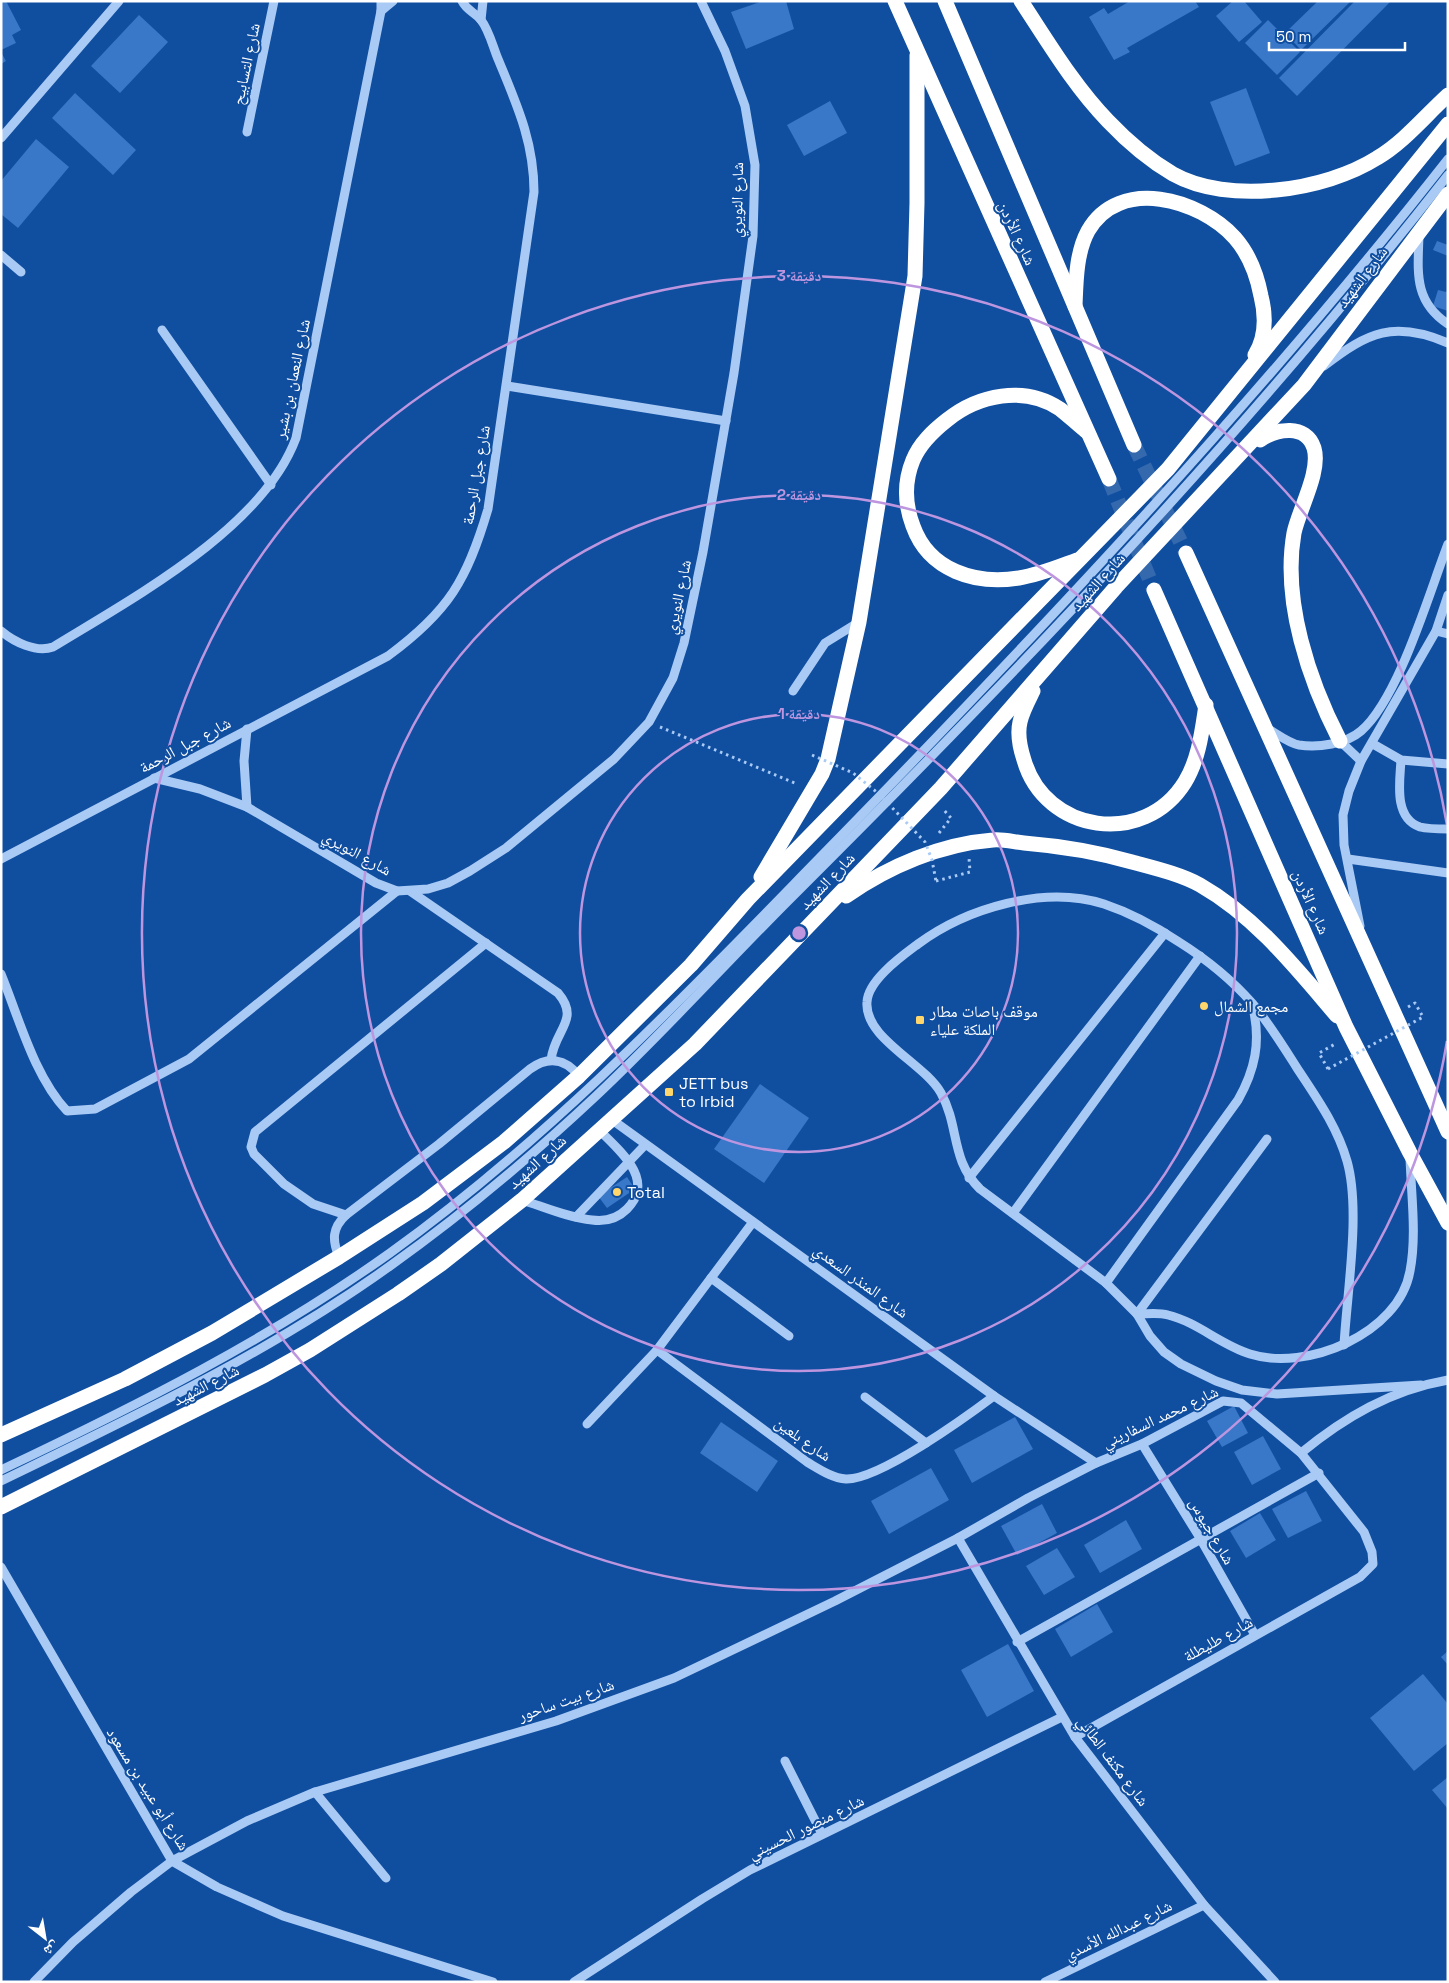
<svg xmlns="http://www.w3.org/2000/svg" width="1449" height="1983" viewBox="0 0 1449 1983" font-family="'Space Grotesk','Noto Naskh Arabic',sans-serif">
<rect width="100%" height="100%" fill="#104ea0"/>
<g fill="#3977c8">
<path d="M 1,1 L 6,1 L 21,30 L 12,35 L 16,43 L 1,50 Z"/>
<path d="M 763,1 L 786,1 L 794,29 L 746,49 L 731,12 Z"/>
<path d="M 1130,1 L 1195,1 L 1199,7 L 1127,48 L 1130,52 L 1114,60 L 1089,17 L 1104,8 L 1108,14 Z"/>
<path d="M 1233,1 L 1244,1 L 1262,22 L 1239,42 L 1216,16 Z"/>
<path d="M 1318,1 L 1351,1 L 1301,50 L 1285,33 Z"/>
<path d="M 1355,1 L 1391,1 L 1297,96 L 1279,78 Z"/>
<path d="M 139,15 L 168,42 L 120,93 L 91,66 Z"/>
<path d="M 1268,20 L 1300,52 L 1277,75 L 1245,43 Z"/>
<path d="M 1,52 L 6,61 L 1,64 Z"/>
<path d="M 1246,88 L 1270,153 L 1235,166 L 1210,102 Z"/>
<path d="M 75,93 L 136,150 L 113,175 L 52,118 Z"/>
<path d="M 830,101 L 847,133 L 804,156 L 787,125 Z"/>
<path d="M 36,139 L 69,167 L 18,228 L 1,214 L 1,181 Z"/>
<path d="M 1437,241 L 1448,245 L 1448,256 L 1433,250 Z"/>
<path d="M 1448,289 L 1448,311 L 1433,306 L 1438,290 L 1446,292 Z"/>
<path d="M 760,1084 L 809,1118 L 764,1183 L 714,1149 Z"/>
<path d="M 627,1177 L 635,1189 L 607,1208 L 598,1196 Z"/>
<path d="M 1234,1406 L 1248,1433 L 1222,1447 L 1207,1421 Z"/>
<path d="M 1015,1417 L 1033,1449 L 972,1483 L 954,1450 Z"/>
<path d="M 721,1422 L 778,1461 L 757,1492 L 700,1453 Z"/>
<path d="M 1263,1436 L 1281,1469 L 1252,1485 L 1234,1452 Z"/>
<path d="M 931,1468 L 949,1500 L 889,1534 L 871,1501 Z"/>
<path d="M 1306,1491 L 1322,1521 L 1288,1538 L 1272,1509 Z"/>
<path d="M 1042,1504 L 1057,1533 L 1017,1555 L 1001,1526 Z"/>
<path d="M 1260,1513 L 1276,1540 L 1246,1558 L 1230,1531 Z"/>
<path d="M 1126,1520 L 1142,1549 L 1100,1573 L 1084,1545 Z"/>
<path d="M 1057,1548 L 1075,1577 L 1044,1595 L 1026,1566 Z"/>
<path d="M 1097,1604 L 1113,1632 L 1071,1657 L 1055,1629 Z"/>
<path d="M 1008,1644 L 1034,1691 L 987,1717 L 961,1670 Z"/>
<path d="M 1448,1651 L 1448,1665 L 1441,1657 Z"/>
<path d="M 1423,1674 L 1448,1704 L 1448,1743 L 1414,1771 L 1370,1718 Z"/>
<path d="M 1448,1777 L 1448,1809 L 1432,1790 Z"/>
</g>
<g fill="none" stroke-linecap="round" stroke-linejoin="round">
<g stroke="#3469ae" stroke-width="15" stroke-dasharray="15 8" stroke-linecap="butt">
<path d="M 1134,445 L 1186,553"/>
<path d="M 1109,479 L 1154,590"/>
</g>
<g stroke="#a8caf5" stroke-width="3" stroke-dasharray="2.5 4" stroke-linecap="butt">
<path d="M 660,727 L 797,784"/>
<path d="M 939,833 L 951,818 L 943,809"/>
<path d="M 936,881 L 970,872 L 969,858"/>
<path d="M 1408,1007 L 1415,1003 L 1423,1017"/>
<path d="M 1328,1069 L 1319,1053 L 1337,1043"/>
</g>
<g stroke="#a8caf5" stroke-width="9">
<path d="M 381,11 L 393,1"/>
<path d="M 481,20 L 483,1"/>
<path d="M 247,132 L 274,1"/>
<path d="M 1,138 L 119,1"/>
<path d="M 1419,235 C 1418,271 1413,301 1448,324"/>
<path d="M 1,255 L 21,272"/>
<path d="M 162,330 L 271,485"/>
<path d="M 1324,366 C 1368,332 1394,320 1448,343"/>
<path d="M 507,386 L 726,421"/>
<path d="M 1,631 C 14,642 36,653 53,647 C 133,598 263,528 296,438 L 381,11 L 381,1"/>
<path d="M 1436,631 L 1448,634"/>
<path d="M 793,691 L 825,643 L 859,622"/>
<path d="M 1265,727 C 1276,733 1288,743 1299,745 C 1318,748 1346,744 1361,731 C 1399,698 1429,593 1448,544"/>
<path d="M 247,729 L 244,761 L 247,807"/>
<path d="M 1340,741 L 1361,761"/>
<path d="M 1373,744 L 1401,760 L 1448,764"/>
<path d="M 1401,760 C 1400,780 1393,818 1420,827 C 1428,829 1439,829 1448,829"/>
<path d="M 154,778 L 200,789 L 247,807 L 376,883 L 397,891 L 428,889 L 448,883 L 470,871 L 506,848 L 614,759 L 649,722 L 673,678 L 684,643 L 703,552 L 734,373 L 753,236 L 755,165 L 745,106 L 725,51 L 701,1"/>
<path d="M 1,859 L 388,656 C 449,611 467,580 488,509 L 534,192 C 534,142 517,105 498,59 C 493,47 489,30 481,20 C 475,12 467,11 462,1"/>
<path d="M 1348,859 L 1448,873"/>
<path d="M 410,891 L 558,993 C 581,1020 554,1030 551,1060"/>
<path d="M 1360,926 L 1344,845 L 1343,815 L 1349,791 L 1361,761 L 1436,631 L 1448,595"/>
<path d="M 1,974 C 19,1018 34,1076 67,1111 L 95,1109 L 189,1059 L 397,891"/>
<path d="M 611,1119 L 994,1396 L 1096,1463"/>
<path d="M 969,1178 L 1165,933"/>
<path d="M 522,1200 C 544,1207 569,1218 592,1220 C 606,1222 618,1218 627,1209 C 656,1180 620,1151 599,1130"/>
<path d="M 1013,1213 L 1200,956"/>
<path d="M 346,1215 L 313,1204 L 284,1184 L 254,1154 L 251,1147 L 255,1132 L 486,943"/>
<path d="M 576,1217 L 645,1145"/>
<path d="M 339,1257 C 332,1240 332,1228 346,1215 L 439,1144 L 530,1069 C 548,1056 565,1058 579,1076"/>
<path d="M 711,1278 L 789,1336"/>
<path d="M 1106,1283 L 1238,1100 C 1255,1070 1261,1042 1253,1008"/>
<path d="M 1137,1314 C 1147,1314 1158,1312 1168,1315 C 1197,1322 1221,1345 1250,1354 C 1306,1372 1399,1334 1410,1271 C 1417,1235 1411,1194 1410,1157"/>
<path d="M 1137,1314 L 1267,1139"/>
<path d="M 1344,1345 C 1347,1292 1361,1210 1347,1161 C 1337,1126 1316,1097 1297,1068 C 1283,1046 1269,1023 1252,1003 C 1231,979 1206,959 1179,942 C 1155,926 1131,913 1104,904 C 1044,885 967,908 918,944 C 902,956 868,980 867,1002 C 864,1038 924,1063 941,1093 C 960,1128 950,1159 980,1189 L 1106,1283 L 1137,1314 L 1150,1336 L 1164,1352 L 1181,1364 L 1216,1381 L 1242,1390 L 1277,1394 L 1421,1385"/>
<path d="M 657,1350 L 807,1462 C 819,1469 832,1478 846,1479 C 879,1480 966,1417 994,1396"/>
<path d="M 865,1397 L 926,1443"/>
<path d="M 587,1424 L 657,1350 L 753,1222"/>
<path d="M 1142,1444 L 1200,1538 L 1255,1635"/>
<path d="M 1301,1453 C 1345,1417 1391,1390 1448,1380"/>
<path d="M 1,1470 C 136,1406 268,1340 390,1253 C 556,1134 697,983 840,837 C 1052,619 1260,398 1448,159"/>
<path d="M 1,1481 C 135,1416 269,1353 390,1266 C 463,1214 531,1157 596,1096 C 663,1033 725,964 790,899 C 1021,669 1247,432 1448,175"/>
<path d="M 958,1538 L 1075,1737 L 1204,1905 L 1275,1982"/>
<path d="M 1,1567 L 172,1861 L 217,1887 L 283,1916 L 493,1982"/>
<path d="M 1017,1642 L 1319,1473"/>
<path d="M 785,1761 L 822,1834"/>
<path d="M 315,1792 L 386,1878"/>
<path d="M 34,1982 L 73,1942 L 131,1892 L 172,1861 L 247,1821 L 315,1792 L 556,1721 L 674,1678 L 835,1601 L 958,1538 L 1028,1498 L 1096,1463 L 1142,1444 L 1223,1401 L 1241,1403 L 1301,1453 L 1364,1532 L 1372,1552 L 1373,1564 L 1360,1577 L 1075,1737"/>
<path d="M 574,1982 L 702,1899 L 750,1870 L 1062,1717"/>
<path d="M 1045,1982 L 1204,1905"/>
</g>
<g stroke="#fff" stroke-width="15">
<path d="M 895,1 L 1109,479"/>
<path d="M 945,1 L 1134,445"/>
<path d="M 1021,1 C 1048,42 1074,86 1108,121 C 1127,141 1149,160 1173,174 C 1228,205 1325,191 1377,158 C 1404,142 1425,116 1448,95"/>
<path d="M 1075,306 C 1076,282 1076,253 1088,231 C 1119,176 1200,199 1235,238 C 1249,254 1257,275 1261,296 C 1266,316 1266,337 1255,355"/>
<path d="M 1260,440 C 1276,429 1306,423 1314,448 C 1321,472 1299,509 1294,533 C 1282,601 1309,681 1340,741"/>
<path d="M 1186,553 L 1448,1132"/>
<path d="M 1077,560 C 1058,567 1039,575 1019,578 C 976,585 929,571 913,526 C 905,505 904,482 913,460 C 920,443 933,431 947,420 C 978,395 1024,385 1060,409 C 1069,416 1077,424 1086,431"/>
<path d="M 1154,590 L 1346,1027 L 1410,1153 L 1448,1223"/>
<path d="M 1033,691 C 1028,701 1022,712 1020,722 C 1017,735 1020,748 1024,760 C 1045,833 1144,848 1185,782 C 1199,759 1202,731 1206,705"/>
<path d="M 761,877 L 822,774 L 828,759 L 859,622 L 915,276 L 917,203 L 917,55"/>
<path d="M 846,896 C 889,866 941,844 993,840 C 1003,839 1014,842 1024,843 C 1060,846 1097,852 1132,862 C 1154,868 1180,874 1200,885 C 1256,917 1296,968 1337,1016"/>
<path d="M 1,1435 L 125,1379 L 212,1333 L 339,1257 L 423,1203 L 504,1142 L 579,1076 L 691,965 L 748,899 L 1168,469 L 1448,124"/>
<path d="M 1,1507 L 265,1375 L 310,1350 L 398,1294 L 441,1264 L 522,1200 L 695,1044 L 941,788 L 1116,587 L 1304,385 L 1448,194"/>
</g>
<g stroke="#a8caf5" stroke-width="3" stroke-dasharray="2.5 4" stroke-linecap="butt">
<path d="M 812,755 L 853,773 L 879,794 L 925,842 L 932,860 L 936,881"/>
<path d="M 1328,1069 L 1423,1017"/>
</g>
</g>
<g fill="none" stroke="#bd96df" stroke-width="2.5">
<circle cx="799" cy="933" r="219"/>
<circle cx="799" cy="933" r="438"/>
<path d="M1447 1041A657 657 0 1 1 1447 825"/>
</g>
<g fill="#ffd66c" stroke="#104ea0" stroke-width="2">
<circle cx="1204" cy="1006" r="5"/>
<rect x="915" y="1015" width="10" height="10" rx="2.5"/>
<rect x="664" y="1087" width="10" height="10" rx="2.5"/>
<circle cx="617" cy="1192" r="5"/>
</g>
<g text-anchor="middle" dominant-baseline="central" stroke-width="4" stroke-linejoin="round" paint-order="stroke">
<g font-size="16" fill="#fff" stroke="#104ea0">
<text transform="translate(246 64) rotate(-78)">شارع التسابيح</text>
<text transform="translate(737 200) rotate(-89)">شارع النويري</text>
<text transform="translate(1017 233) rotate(65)">شارع الأردن</text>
<text transform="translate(1362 277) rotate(-53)">شارع الشهيد</text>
<text transform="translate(292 379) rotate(-78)">شارع النعمان بن بشير</text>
<text transform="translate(476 475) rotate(-80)">شارع جبل الرحمة</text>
<text transform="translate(1098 582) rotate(-48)">شارع الشهيد</text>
<text transform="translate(678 597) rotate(-78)">شارع النويري</text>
<text transform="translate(185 745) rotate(-28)">شارع جبل الرحمة</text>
<text transform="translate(357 853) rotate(29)">شارع النويري</text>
<text transform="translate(827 881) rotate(-46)">شارع الشهيد</text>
<text transform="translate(1311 902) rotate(66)">شارع الأردن</text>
<text transform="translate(537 1162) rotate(-42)">شارع الشهيد</text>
<text transform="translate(861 1281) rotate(36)">شارع المنذر السعدي</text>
<text transform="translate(206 1385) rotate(-27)">شارع الشهيد</text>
<text transform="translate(1160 1417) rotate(-25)">شارع محمد السفاريني</text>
<text transform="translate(803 1439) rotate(35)">شارع بلعين</text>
<text transform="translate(1212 1531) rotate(60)">شارع جيوس</text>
<text transform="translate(1218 1639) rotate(-29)">شارع طليطلة</text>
<text transform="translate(566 1700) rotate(-19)">شارع بيت ساحور</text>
<text transform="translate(1113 1761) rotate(53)">شارع مكنف الطائي</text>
<text transform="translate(148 1789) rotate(58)">شارع أبو عبيد بن مسعود</text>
<text transform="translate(806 1827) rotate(-26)">شارع منصور الحسيني</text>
<text transform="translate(1118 1930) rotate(-26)">شارع عبدالله الأسدي</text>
</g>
<g font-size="16" fill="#fff" stroke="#104ea0" text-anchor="start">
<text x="1214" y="1006">مجمع الشمال</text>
<text x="930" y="1011">موقف باصات مطار<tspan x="930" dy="18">الملكة علياء</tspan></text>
<text x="679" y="1083">JETT bus<tspan x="679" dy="18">to Irbid</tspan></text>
<text x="627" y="1192">Total</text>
</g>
</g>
<circle cx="799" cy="933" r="8" fill="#bd96df" stroke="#104ea0" stroke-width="2.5"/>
<g font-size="15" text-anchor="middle" font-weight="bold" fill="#bd96df" stroke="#104ea0" stroke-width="4" stroke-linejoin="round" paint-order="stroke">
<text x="799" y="281">3 دقيقة</text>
<text x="799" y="500">2 دقيقة</text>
<text x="799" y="719">1 دقيقة</text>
</g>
<rect width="1449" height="1983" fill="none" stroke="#ffffff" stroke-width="5"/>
<g transform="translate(45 1938) rotate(149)" stroke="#104ea0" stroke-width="4" paint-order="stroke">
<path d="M0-4L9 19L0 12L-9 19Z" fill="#ffffff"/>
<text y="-8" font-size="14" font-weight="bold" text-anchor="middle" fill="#ffffff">ش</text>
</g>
<path d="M1269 42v8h136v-8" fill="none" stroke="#ffffff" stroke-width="2.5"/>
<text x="1276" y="42" font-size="15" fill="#ffffff" stroke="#104ea0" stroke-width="4" paint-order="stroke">50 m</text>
</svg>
